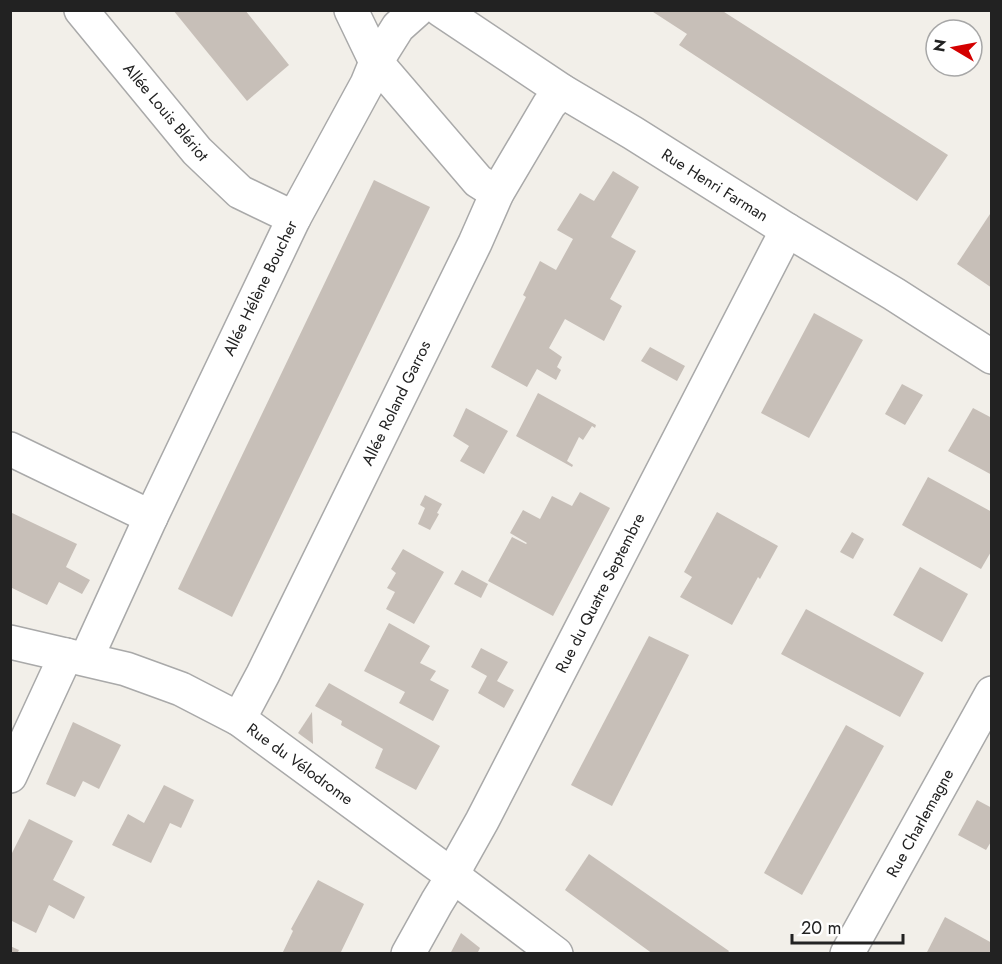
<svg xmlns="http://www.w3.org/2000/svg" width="1002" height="964" viewBox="0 0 1002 964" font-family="Jost,sans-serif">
<rect width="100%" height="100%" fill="#f2efe9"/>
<g fill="#c7bfb8">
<path d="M 173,10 L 245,10 L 289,65 L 247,101 Z"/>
<path d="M 650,10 L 721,10 L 948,155 L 917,201 L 679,45 L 687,34 Z"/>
<path d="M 613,171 L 639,187 L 611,237 L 636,251 L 610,299 L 622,306 L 604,341 L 565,319 L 549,348 L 562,357 L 557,367 L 561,370 L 556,380 L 537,369 L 527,387 L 491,367 L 526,297 L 523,295 L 540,261 L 556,270 L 573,239 L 557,230 L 580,193 L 594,201 Z"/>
<path d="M 374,180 L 430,207 L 232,617 L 178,589 Z"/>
<path d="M 992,211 L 992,288 L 957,264 Z"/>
<path d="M 814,313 L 863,340 L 809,438 L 761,413 Z"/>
<path d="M 650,347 L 685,366 L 677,381 L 641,361 Z"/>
<path d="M 902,384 L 923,395 L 905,425 L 885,414 Z"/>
<path d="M 538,393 L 596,425 L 595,428 L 592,426 L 583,440 L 579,437 L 567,461 L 573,465 L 572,467 L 516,436 Z"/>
<path d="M 466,408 L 508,431 L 484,474 L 460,461 L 469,446 L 453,436 Z"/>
<path d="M 973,408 L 992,418 L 992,475 L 948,451 Z"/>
<path d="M 928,477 L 992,512 L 992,550 L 981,569 L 902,525 Z"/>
<path d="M 580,492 L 610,508 L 553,616 L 488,581 L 512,537 L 526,544 L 527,543 L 510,533 L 523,510 L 540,519 L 552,496 L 572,506 Z"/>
<path d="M 425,495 L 442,504 L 437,513 L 439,514 L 430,530 L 418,524 L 425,508 L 420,505 Z"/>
<path d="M 10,512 L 77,544 L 66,567 L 90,580 L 82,594 L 59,582 L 47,605 L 10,587 Z"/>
<path d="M 717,512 L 778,546 L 760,579 L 758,577 L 732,625 L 680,597 L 692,577 L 684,572 Z"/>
<path d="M 852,532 L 864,539 L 853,559 L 840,552 Z"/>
<path d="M 403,549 L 444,572 L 414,624 L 386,609 L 395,592 L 387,588 L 396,573 L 391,569 Z"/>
<path d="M 920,567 L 968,594 L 942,642 L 893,615 Z"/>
<path d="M 462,570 L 488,584 L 481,598 L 454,584 Z"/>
<path d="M 806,609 L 924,673 L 900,717 L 781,654 Z"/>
<path d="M 389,623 L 430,646 L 420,663 L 436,671 L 430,680 L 449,690 L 433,721 L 399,703 L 405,692 L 364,671 Z"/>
<path d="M 649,636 L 689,655 L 612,806 L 571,785 Z"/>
<path d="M 481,648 L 508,662 L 497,681 L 514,690 L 504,708 L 478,693 L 487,676 L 471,667 Z"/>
<path d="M 329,683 L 440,746 L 416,790 L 375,768 L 383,749 L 341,725 L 342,721 L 315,706 Z"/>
<path d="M 312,712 L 313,744 L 298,733 Z"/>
<path d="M 73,722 L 121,745 L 99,789 L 83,781 L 75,797 L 46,784 Z"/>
<path d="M 846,725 L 884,746 L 802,895 L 764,873 Z"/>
<path d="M 164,785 L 194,800 L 181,828 L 170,823 L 151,863 L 112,845 L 128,814 L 144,823 Z"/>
<path d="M 977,800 L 992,808 L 992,840 L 986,850 L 958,835 Z"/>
<path d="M 29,819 L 73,841 L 53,880 L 85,897 L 74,919 L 49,905 L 36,933 L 10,920 L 10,857 Z"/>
<path d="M 589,854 L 729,951 L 727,954 L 653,954 L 565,890 Z"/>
<path d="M 318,880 L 364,904 L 340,954 L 282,954 L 293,931 L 291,929 Z"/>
<path d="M 945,917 L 992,943 L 992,954 L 926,954 Z"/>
<path d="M 461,933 L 480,948 L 477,954 L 450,954 Z"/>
<path d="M 10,946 L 19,950 L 17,954 L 10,954 Z"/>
</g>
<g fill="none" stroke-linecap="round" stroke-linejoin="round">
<g stroke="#a9a9a9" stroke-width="36">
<g id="minor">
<path d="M 81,10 L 197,151 L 240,192 L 294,218"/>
<path d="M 351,10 L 376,62 L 478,181 L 497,193"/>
<path d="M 441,10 L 562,91 L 633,133 L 787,230 L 894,294 L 992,357"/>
<path d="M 10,449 L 151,517"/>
<path d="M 10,642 L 126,669 L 181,689 L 239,719 L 453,876 L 556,954"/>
<path d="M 86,659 L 151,517 L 294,218 L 367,84 L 376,62 L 398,27 L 417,10"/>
<path d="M 239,719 L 263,674 L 475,243 L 497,193 L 549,105 L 562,91"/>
<path d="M 10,776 L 66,655"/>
<path d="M 408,954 L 437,902 L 453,876 L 459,862 L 482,821 L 787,230"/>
<path d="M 847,954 L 992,693"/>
</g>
</g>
<use href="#minor" stroke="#fff" stroke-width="33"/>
</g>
<g text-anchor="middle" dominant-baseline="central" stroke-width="4.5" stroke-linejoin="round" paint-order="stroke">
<g font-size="16" fill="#222" stroke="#fff">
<text transform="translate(166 112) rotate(50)">Allée Louis Blériot</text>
<text transform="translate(715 185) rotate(32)">Rue Henri Farman</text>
<text transform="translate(260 288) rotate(-64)">Allée Hélène Boucher</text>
<text transform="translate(396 403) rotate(-64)">Allée Roland Garros</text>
<text transform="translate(600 593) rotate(-63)">Rue du Quatre Septembre</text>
<text transform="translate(300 764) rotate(36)">Rue du Vélodrome</text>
<text transform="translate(920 823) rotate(-61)">Rue Charlemagne</text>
</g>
</g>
<rect width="1002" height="964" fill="none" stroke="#222222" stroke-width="24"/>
<g transform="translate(954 48) rotate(280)"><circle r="28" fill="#ffffff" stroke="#a7a7a7" stroke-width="1.5"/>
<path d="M0-4.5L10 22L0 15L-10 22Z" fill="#d40000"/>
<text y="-9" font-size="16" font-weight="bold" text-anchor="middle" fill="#222222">N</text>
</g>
<path d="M792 934v9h111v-9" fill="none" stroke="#222222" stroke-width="3"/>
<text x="801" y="934" font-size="18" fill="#222222" stroke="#ffffff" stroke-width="4.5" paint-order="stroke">20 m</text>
</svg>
